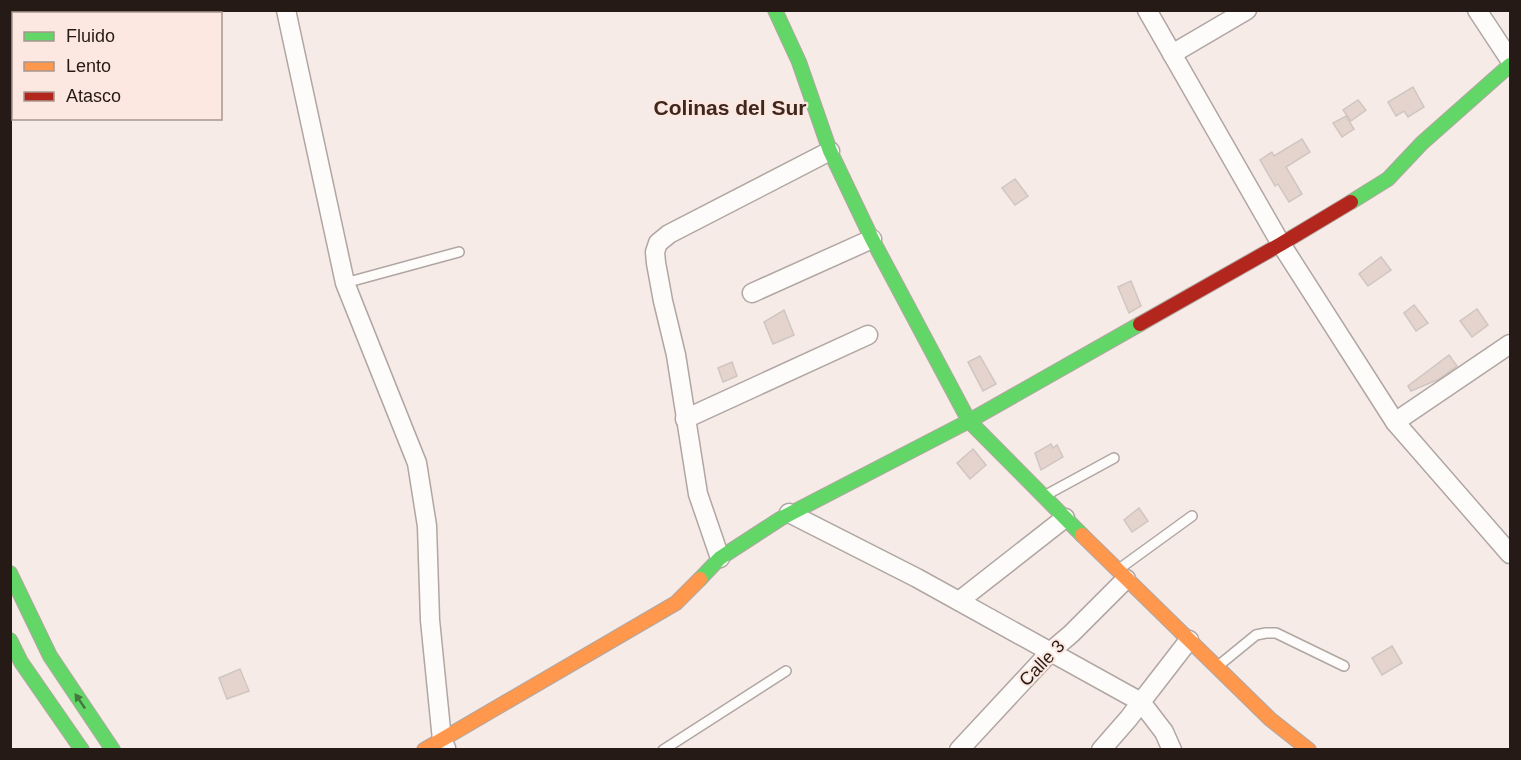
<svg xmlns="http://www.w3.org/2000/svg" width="1521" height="760" viewBox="0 0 1521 760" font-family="Arial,sans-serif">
<rect width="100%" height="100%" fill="#f6ebe6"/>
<g fill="#e5d4cd" stroke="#d0c6c1" stroke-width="1.5">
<path d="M 1413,87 L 1424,107 L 1408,117 L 1404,111 L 1396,116 L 1388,102 Z"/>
<path d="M 1358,100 L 1366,110 L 1351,121 L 1343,110 Z"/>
<path d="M 1346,116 L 1354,129 L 1342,137 L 1333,123 Z"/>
<path d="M 1302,139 L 1310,152 L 1286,167 L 1302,194 L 1289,202 L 1278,184 L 1275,186 L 1260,160 L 1272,152 L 1274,156 Z"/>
<path d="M 1015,179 L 1028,196 L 1015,205 L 1002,188 Z"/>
<path d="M 1381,257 L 1391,270 L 1368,286 L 1359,274 Z"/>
<path d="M 1131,281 L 1141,306 L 1129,313 L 1118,287 Z"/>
<path d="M 1414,305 L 1428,323 L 1416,331 L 1404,313 Z"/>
<path d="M 1477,309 L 1488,325 L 1472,337 L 1460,321 Z"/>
<path d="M 784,310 L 794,335 L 773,344 L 764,322 Z"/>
<path d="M 1449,355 L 1457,366 L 1439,379 L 1411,391 L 1408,386 Z"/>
<path d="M 980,356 L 996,384 L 983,391 L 968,362 Z"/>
<path d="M 732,362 L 737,376 L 723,382 L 718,368 Z"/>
<path d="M 1051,444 L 1053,448 L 1057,445 L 1063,457 L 1041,470 L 1035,453 Z"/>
<path d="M 973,449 L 986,465 L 970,479 L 957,463 Z"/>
<path d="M 1139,508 L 1148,521 L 1132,532 L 1124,520 Z"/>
<path d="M 1392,646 L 1402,663 L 1382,675 L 1372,658 Z"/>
<path d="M 240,669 L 249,691 L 227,699 L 219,678 Z"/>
</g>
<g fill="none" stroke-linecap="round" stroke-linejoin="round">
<g stroke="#b0a6a2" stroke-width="12">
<g id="lane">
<path d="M 345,283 L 459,252"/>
<path d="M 1046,495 L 1114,458"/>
<path d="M 1119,569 L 1192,516"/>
<path d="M 1218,666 L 1256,635 L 1266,633 L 1276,633 L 1344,666"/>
<path d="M 663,750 L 786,671"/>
</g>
</g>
<g stroke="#b0a6a2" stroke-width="21">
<g id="street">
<path d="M 286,10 L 345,283 L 417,463 L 427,526 L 430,620 L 442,740 L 446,748"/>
<path d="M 1147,10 L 1281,244 L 1395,422 L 1510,554"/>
<path d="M 1477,10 L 1510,60"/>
<path d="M 1172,54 L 1247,10"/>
<path d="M 752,293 L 872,239"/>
<path d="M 685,419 L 868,335"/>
<path d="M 1395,422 L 1510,344"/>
<path d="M 789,513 L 917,578 L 1141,702 L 1129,718 L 1101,750"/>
<path d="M 720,558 L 698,494 L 676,355 L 663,301 L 656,263 L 655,252 L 658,243 L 669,234 L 830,151"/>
<path d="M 959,601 L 1065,518"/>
<path d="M 959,750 L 1051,651 L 1071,634 L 1126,579"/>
<path d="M 1172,750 L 1164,732 L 1141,702 L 1189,640"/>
</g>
</g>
<g stroke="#b0a6a2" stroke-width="16">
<g id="fast">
<path d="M 775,10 L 799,62 L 830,151 L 872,239 L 969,421 L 1082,535"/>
<path d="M 1351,202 L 1388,179 L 1422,143 L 1510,65"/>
<path d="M 10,573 L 50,656 L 113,750"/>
<path d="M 700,579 L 720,558 L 780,519 L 969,421 L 1140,324"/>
<path d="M 10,640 L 21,662 L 82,750"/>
</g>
</g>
<g stroke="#b0a6a2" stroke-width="16">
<g id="slow">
<path d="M 1082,535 L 1270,719 L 1309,750"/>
<path d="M 424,750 L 676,603 L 700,579"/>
</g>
</g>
<g stroke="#b0a6a2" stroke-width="16">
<path id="jam" d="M 1140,324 L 1281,244 L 1351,202"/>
</g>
<use href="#lane" stroke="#fefcfb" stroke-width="9"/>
<use href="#street" stroke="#fefcfb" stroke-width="18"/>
<use href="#fast" stroke="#63d668" stroke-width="14"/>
<use href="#slow" stroke="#ff974d" stroke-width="14"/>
<use href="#jam" stroke="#b3261e" stroke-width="14"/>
</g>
<defs><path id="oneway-solid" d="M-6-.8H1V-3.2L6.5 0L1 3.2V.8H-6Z" transform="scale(1.5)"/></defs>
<use fill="#44783e" href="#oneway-solid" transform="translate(80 701) rotate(-124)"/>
<g text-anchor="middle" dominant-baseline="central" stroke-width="4.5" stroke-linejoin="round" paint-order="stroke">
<g font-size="18" fill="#251a15" stroke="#fce8e0">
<text transform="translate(1042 663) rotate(-46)">Calle 3</text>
</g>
<g font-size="21" font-weight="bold" fill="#3f271e" stroke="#fce8e0">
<text x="730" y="107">Colinas del Sur</text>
</g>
</g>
<rect width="1521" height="760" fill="none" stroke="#251a15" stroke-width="24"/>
<rect x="12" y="12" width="210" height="108" fill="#fce8e0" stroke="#a6968f" stroke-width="1.5"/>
<rect x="24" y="32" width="30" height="9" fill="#63d668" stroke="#a6968f" stroke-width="1.5"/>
<text x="66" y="42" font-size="18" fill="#251a15">Fluido</text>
<rect x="24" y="62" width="30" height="9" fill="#ff974d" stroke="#a6968f" stroke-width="1.5"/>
<text x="66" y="72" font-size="18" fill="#251a15">Lento</text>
<rect x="24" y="92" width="30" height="9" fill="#b3261e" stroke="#a6968f" stroke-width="1.5"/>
<text x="66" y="102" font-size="18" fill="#251a15">Atasco</text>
</svg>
